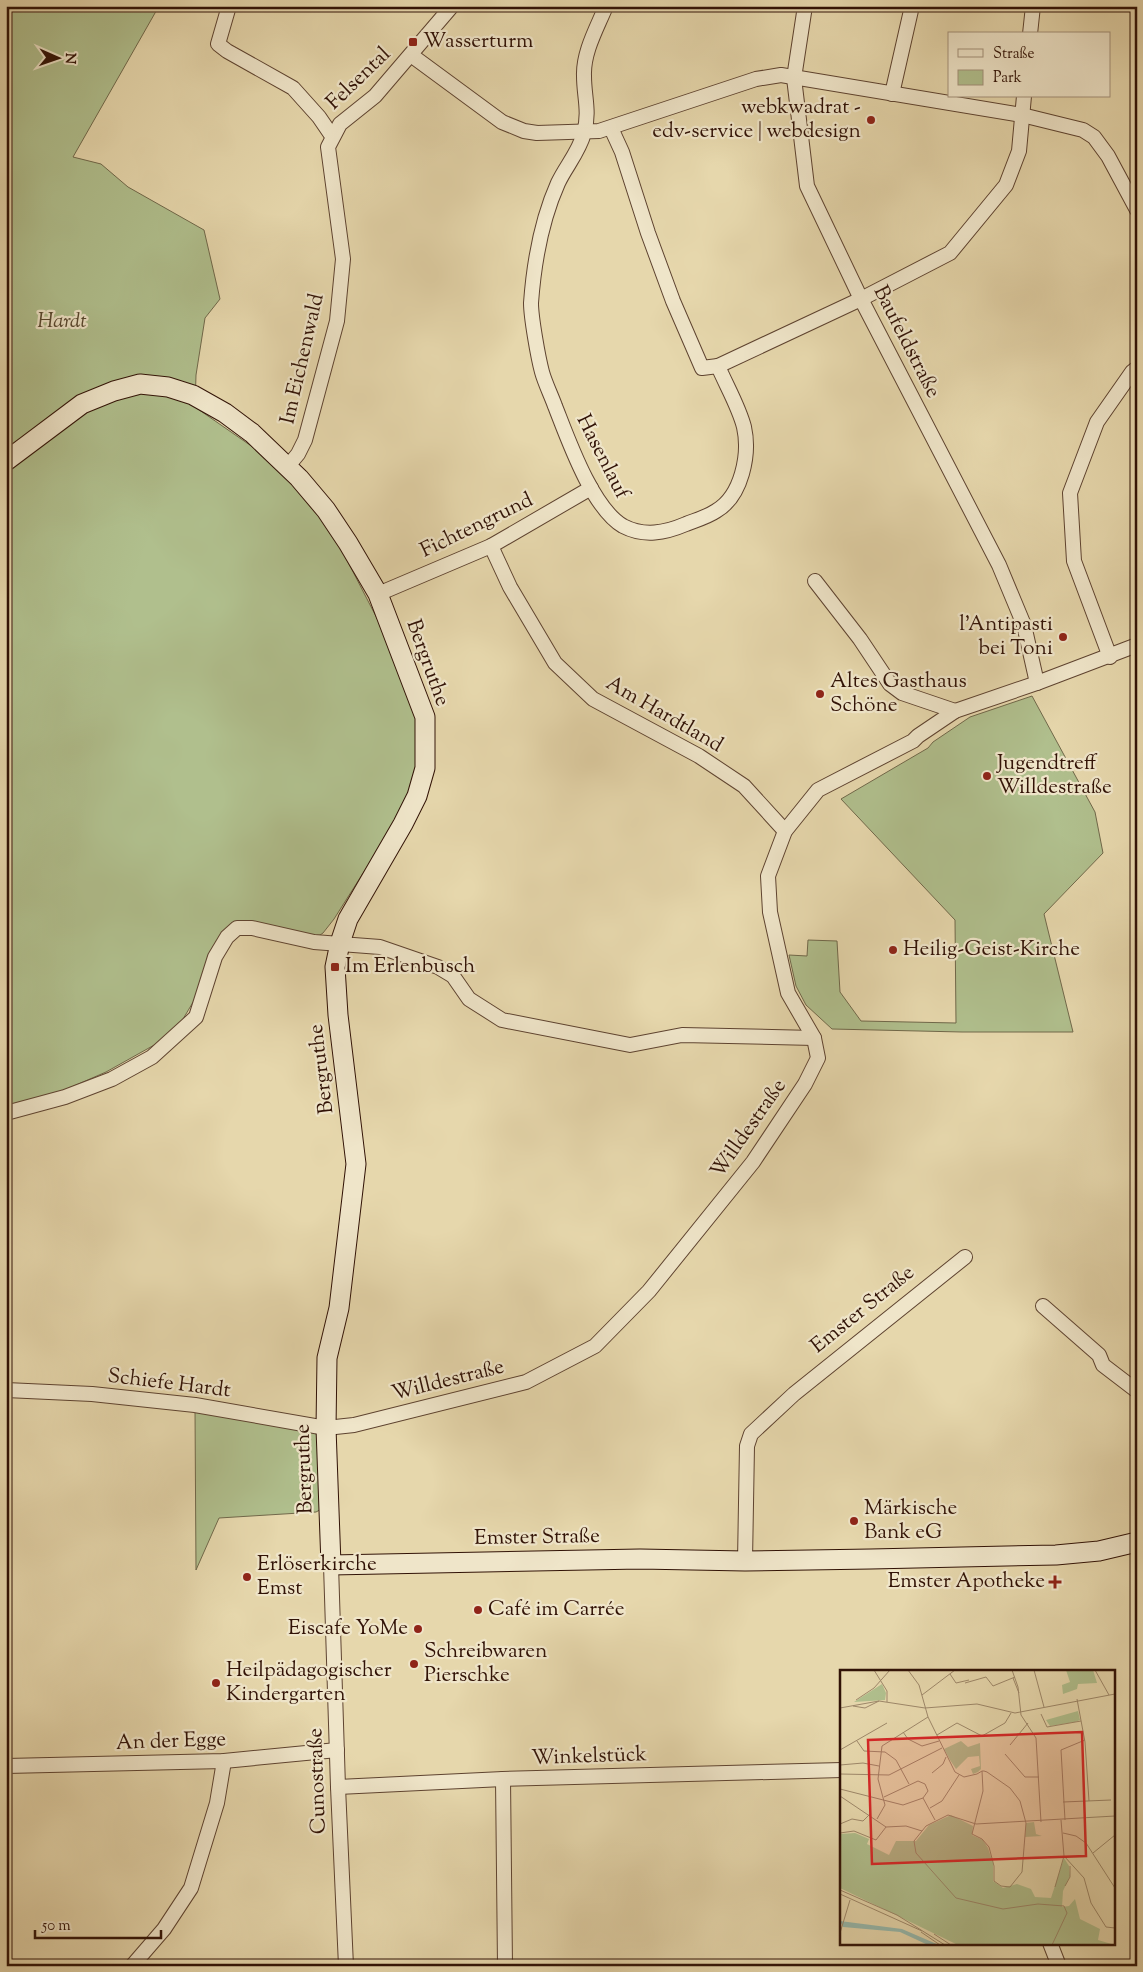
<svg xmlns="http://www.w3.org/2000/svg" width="1143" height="1972" viewBox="0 0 1143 1972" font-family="'Sorts Mill Goudy',serif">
<rect width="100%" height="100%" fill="#e6d7ac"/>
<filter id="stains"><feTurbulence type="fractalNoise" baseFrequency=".004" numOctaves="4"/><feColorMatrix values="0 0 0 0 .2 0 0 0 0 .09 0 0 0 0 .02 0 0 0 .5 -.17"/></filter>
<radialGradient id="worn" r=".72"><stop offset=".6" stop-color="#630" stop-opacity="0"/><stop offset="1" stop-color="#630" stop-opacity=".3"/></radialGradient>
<g fill="#b0bf8d" stroke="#70684a">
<path d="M 6,6 L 159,6 L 73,157 L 101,164 L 128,187 L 204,230 L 220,299 L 205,318 L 196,375 L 195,407 L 270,459 L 308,498 L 333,533 L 383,630 L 418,719 L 416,785 L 391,829 L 334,919 L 323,933 L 317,937 L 255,922 L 241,922 L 180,1024 L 156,1044 L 106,1072 L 60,1092 L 6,1106 Z"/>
<path d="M 1032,696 L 1095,812 L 1103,853 L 1044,914 L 1073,1032 L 962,1032 L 832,1029 L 806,1005 L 796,986 L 789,955 L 807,956 L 808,940 L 837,941 L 840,992 L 861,1021 L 956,1023 L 955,920 L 841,799 L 928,748 L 933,742 L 970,717 Z"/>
<path d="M 195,1410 L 326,1428 L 329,1505 L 316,1512 L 219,1518 L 196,1570 Z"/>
</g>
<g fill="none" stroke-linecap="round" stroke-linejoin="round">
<g stroke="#5e4330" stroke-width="16">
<g id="street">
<path d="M 229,6 L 218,44 L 227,51 L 293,88 L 319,117 L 332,136"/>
<path d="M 606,6 C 597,28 583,52 584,76 C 584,97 590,111 584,133 C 579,152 566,166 558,183 C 541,221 534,262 531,303 C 531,317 538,357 542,372 C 545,383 551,395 555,406 C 568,439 592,508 623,526 C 644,537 665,533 686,524 C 696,520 707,517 716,511 C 742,496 750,454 744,427 C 739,407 726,385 718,366 L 702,368 L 673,301 L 648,233 L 622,152 L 611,128"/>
<path d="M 805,6 L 794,78 L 807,186 L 861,299 L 999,565 L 1024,625 L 1037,683"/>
<path d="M 1030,34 L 1033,6"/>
<path d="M 411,55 L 502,122 L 524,131 L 537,133 L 599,131 L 756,79 L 781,75 L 1022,115 L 1083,130 L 1094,137 L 1108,156 L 1137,210"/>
<path d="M 892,94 L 912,6"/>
<path d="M 718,366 L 861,299 L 950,253 L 1006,185 L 1019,151 L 1024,96"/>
<path d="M 288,466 L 298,454 L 305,440 L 337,321 L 343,259 L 328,147 L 340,124 L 375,96 L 452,6"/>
<path d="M 491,546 L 510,587 L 555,663 L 593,699 L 699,756 L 744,786 L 785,831"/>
<path d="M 815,581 L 860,639 L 890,684 L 902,693 L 955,711"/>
<path d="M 378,594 L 491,546 L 591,488"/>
<path d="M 1110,657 L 1074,561 L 1070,493 L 1097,422 L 1132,372 L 1137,368"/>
<path d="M 6,1113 L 65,1097 L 112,1079 L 152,1057 L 196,1017 L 215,957 L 227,937 L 237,928 L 252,928 L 314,942 L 380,947 L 438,967 L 453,976 L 469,999 L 502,1020 L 630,1045 L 682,1035 L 814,1038"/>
<path d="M 1043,1306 L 1099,1355 L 1103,1365 L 1137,1391"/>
<path d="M 6,1390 L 92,1394 L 195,1405 L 326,1428 L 354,1425 L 526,1382 L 595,1346 L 649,1291 L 753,1162 L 805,1084 L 818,1058 L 814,1038 L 788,993 L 770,912 L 768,876 L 785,831 L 818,790 L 913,741 L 918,736 L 955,711 L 1037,683 L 1137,645"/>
<path d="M 745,1561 L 747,1446 L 751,1434 L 794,1394 L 965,1257"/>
<path d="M 331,1565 L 338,1787 L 346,1966"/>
<path d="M 6,1766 L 224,1761 L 337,1750"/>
<path d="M 503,1779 L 505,1966"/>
<path d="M 338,1787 L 503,1779 L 842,1770"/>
<path d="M 1050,1943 L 1059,1966"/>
<path d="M 132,1966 L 164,1929 L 191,1888 L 217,1803 L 224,1761"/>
</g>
</g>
<g stroke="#311206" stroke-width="21">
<path id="secondary" d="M 6,461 L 82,404 L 114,391 L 140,384 L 168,387 L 193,395 L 225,413 L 252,433 L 299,478 L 326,510 L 348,543 L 378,594 L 425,717 L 425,768 L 417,796 L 403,824 L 348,919 L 340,943 L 335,967 L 338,1015 L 356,1164 L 339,1308 L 327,1358 L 326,1428 L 331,1565 L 640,1559 L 745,1561 L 871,1559 L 1056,1555 L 1099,1551 L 1137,1542"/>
</g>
<use href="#street" stroke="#efe5c9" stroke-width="14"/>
<use href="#secondary" stroke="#efe5c9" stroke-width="19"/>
</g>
<g fill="#8f2418" stroke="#efe5c9" stroke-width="2">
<rect x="408" y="37" width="10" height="10" rx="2.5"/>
<circle cx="871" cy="120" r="5"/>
<circle cx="1063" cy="637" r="5"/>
<circle cx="820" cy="694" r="5"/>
<circle cx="987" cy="776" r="5"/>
<circle cx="893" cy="950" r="5"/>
<rect x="330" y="962" width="10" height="10" rx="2.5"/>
<circle cx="854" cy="1521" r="5"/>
<circle cx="247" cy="1577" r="5"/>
<path d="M1052.5 1574.5h5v5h5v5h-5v5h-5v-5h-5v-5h5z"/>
<circle cx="478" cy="1610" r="5"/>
<circle cx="418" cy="1629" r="5"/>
<circle cx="414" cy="1664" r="5"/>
<circle cx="216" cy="1683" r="5"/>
</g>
<g text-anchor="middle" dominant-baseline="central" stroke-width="4.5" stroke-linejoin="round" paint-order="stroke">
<g font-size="21" fill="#311206" stroke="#efe5c9" text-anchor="start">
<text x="423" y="42">Wasserturm</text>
<text x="861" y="108" text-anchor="end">webkwadrat -<tspan x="861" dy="24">edv-service | webdesign</tspan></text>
<text x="1053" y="625" text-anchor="end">l'Antipasti<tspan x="1053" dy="24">bei Toni</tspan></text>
<text x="830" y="682">Altes Gasthaus<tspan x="830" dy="24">Schöne</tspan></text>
<text x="997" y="764">Jugendtreff<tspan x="997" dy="24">Willdestraße</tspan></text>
<text x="903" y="950">Heilig-Geist-Kirche</text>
<text x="345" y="967">Im Erlenbusch</text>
<text x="864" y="1509">Märkische<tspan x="864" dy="24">Bank eG</tspan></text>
<text x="257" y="1565">Erlöserkirche<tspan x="257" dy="24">Emst</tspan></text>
<text x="1045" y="1582" text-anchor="end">Emster Apotheke</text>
<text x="488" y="1610">Café im Carrée</text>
<text x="408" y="1629" text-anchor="end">Eiscafe YoMe</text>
<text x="424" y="1652">Schreibwaren<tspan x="424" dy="24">Pierschke</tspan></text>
<text x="226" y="1671">Heilpädagogischer<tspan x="226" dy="24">Kindergarten</tspan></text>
</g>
<g font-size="21" fill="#311206" stroke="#efe5c9">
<text transform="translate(359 79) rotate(-44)">Felsental</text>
<text transform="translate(906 342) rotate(63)">Baufeldstraße</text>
<text transform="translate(303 359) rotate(-77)">Im Eichenwald</text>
<text transform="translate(602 457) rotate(63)">Hasenlauf</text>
<text transform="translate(477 526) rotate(-26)">Fichtengrund</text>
<text transform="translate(427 663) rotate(70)">Bergruthe</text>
<text transform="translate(664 715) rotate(30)">Am Hardtland</text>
<text transform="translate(322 1069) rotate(-97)">Bergruthe</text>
<text transform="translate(749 1129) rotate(-55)">Willdestraße</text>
<text transform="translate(863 1310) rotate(-39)">Emster Straße</text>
<text transform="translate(448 1381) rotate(-14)">Willdestraße</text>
<text transform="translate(169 1384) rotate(7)">Schiefe Hardt</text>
<text transform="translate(305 1469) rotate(-92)">Bergruthe</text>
<text transform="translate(537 1538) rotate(-1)">Emster Straße</text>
<text transform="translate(171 1742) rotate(-2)">An der Egge</text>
<text transform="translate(589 1757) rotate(-2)">Winkelstück</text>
<text transform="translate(318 1781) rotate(-92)">Cunostraße</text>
</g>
<g font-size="21" font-style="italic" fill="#57462e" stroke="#efe5c9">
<text x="62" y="322">Hardt</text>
</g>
</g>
<g transform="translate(840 1670)">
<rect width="275" height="275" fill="#e6d7ac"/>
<path d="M 226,0 L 253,0 L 257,13 L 238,14 L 237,19 L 223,24 L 222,15 L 230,12 ZM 42,14 L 46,23 L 45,30 L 14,32 ZM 238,41 L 240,50 L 235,52 L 210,56 L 206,50 ZM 121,71 L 128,77 L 140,73 L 141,99 L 138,102 L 133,104 L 131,99 L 140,96 L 139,86 L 128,87 L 116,99 L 110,90 L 104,79 ZM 111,145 L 133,156 L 132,165 L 143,170 L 148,178 L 153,193 L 153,211 L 163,218 L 177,214 L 191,219 L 195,227 L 211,228 L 224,188 L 229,196 L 230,206 L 223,221 L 222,237 L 229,236 L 235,229 L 240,249 L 260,259 L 258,270 L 275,275 L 118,275 L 0,218 L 0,164 L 15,163 L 29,169 L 27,174 L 49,185 L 56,171 L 76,171 L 89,155 ZM 194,152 L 196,164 L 202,166 L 185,167 L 186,153 Z" fill="#b0bf8d"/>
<path d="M 0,251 L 62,259 L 99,275 L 88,275 L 60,262 L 3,257 Z" fill="#96b9ad"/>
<path fill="none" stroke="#9e886a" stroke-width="1" d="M 34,0 L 47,21 L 47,32M 68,0 L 79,15 L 88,47 L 115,102 L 124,107 L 137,104 L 142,101 L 144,101 L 147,102 L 170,118 L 180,131 L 186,153 L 182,202 L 170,217 L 161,216 L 154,211 L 154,196 L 149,177 L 142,169 L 132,164 L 143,121 L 142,101M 172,0 L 178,17 L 181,45 L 196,68 L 201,152M 194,0 L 204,37M 255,0 L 269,25M 110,4 L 116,13 L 129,10M 173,8 L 179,23M 125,13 L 146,7 L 153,16 L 175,7M 82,25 L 115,0M 237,29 L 245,72 L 249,131M 16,30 L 34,18 L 50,0M 13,36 L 25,38 L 39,31M 0,38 L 39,31 L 85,38 L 137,34 L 175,43 L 275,24M 201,44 L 207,57 L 241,51M 63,62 L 68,69 L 82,76 L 99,71M 97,65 L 117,53 L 142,66 L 165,53 L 171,43M 17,71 L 24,81 L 45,82 L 56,90 L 69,114M 170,75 L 188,53M 0,80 L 47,53M 165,84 L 185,107 L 199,107M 0,95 L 23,93 L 39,96M 92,103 L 103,94 L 106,87M 0,104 L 49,105 L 102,78M 0,119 L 63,135 L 83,128 L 88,121 L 85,114 L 78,111 L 44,127M 0,126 L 46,157M 83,128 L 95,150M 223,132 L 271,130M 90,138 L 102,131 L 119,105M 37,149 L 45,135 L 38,109 L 42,76 L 88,47M 221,150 L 224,186 L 244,208 L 251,233 L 266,257 L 275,258M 225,150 L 221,80 L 245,70M 0,154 L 12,149 L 23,151 L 30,144M 0,163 L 14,161 L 36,170 L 46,157 L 66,156 L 82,161M 223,163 L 236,166 L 246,173 L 275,218M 253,183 L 275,165M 225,216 L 230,207 L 230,196M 215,217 L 224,186M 0,220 L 57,245 L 105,275M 0,224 L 82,261M 81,262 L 100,275M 0,263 L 10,230M 94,264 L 111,275M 212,275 L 227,243 L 224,236 L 198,234 L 163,239 L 116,228 L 76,183 L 74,171 L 86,156 L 108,145 L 136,154 L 275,146"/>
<path fill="#d62828" fill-opacity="0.15" stroke="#d62828" stroke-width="2.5" d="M 242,62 L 246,186 L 32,194 L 28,70 Z"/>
<rect width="275" height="275" fill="none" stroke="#311206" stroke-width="2.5"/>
</g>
<rect width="1143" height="1972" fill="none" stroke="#e6d7ac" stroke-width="25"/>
<rect x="8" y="8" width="1128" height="1957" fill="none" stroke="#311206" stroke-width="2.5"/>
<rect x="12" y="12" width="1118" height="1947" fill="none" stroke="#311206"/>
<rect x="948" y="32" width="162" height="65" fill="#efe5c9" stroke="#a3917b"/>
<rect x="958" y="49" width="25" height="8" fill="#efe5c9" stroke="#a3917b"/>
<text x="993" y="58" font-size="15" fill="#311206">Straße</text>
<rect x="958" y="70" width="25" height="15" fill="#b0bf8d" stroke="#a3917b"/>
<text x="993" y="82" font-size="15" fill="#311206">Park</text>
<g transform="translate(58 58) rotate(92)" stroke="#efe5c9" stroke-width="4" paint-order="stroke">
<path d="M0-4L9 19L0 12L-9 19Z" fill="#311206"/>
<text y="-8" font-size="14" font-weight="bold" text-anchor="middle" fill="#311206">N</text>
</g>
<path d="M35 1930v8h126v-8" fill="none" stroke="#311206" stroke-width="2.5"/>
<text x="42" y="1930" font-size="15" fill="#311206" stroke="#efe5c9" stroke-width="4" paint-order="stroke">50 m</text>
<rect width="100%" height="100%" filter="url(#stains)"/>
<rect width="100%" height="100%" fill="url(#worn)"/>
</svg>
